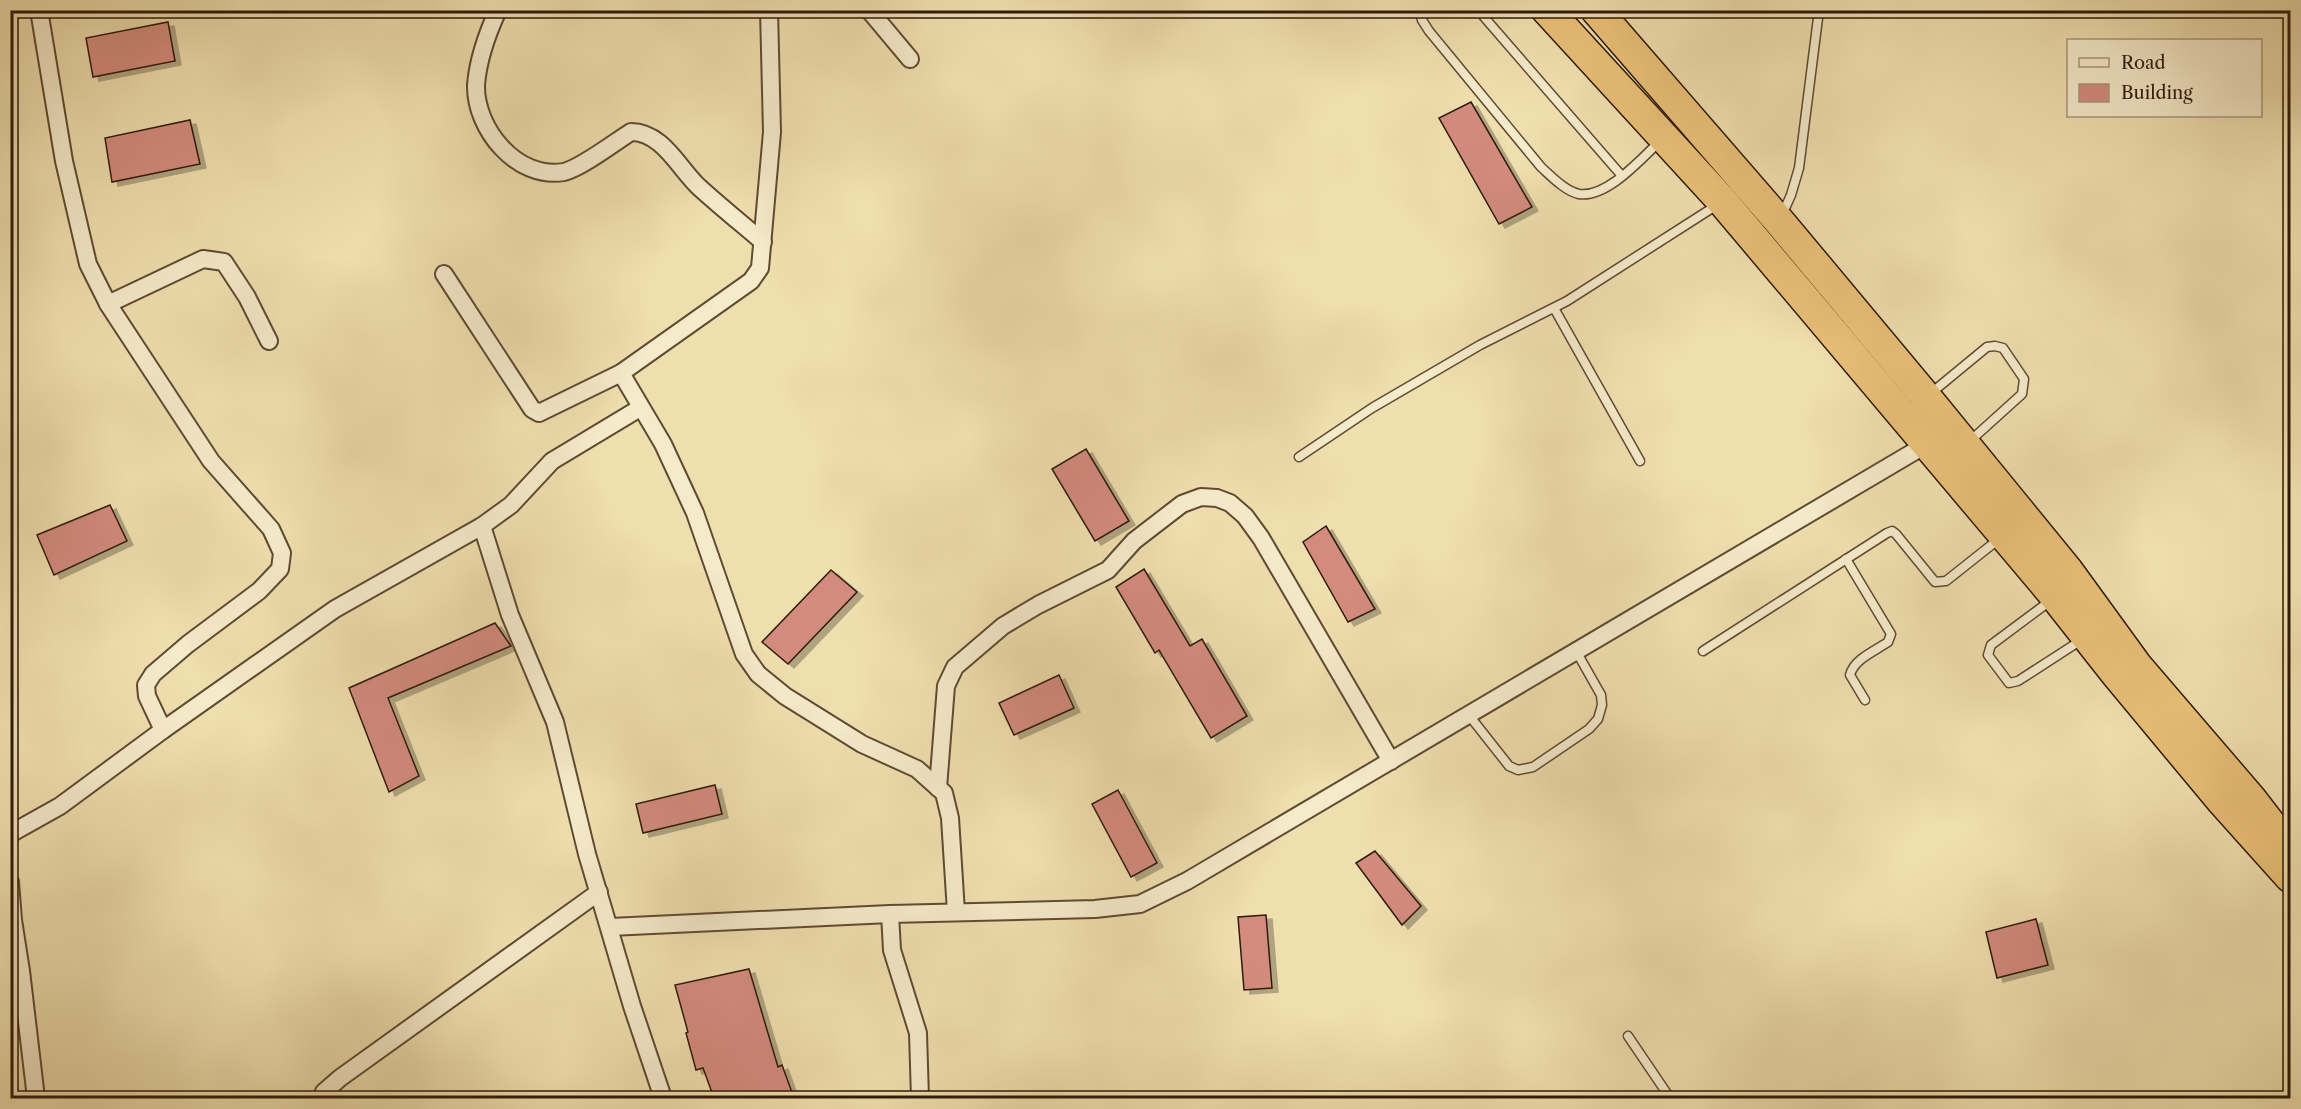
<svg xmlns="http://www.w3.org/2000/svg" width="2301" height="1109" viewBox="0 0 2301 1109" font-family="'Libre Caslon Text',serif">
<defs>
<filter id="shadow"><feDropShadow dx="6" dy="4" stdDeviation="0" flood-color="#0004"/></filter>
</defs>
<rect width="100%" height="100%" fill="#efdeae"/>
<filter id="stains"><feTurbulence type="fractalNoise" baseFrequency=".00333" numOctaves="4"/><feColorMatrix values="0 0 0 0 .2 0 0 0 0 .09 0 0 0 0 .02 0 0 0 .5 -.17"/></filter>
<radialGradient id="worn" r=".72"><stop offset=".6" stop-color="#630" stop-opacity="0"/><stop offset="1" stop-color="#630" stop-opacity=".3"/></radialGradient>
<g fill="#d38b7e" stroke="#2e1a09" stroke-width="1.5" filter="url(#shadow)">
<path d="M 168,22 L 175,61 L 93,77 L 86,38 Z"/>
<path d="M 1471,102 L 1532,207 L 1499,224 L 1439,118 Z"/>
<path d="M 190,120 L 200,164 L 112,182 L 105,138 Z"/>
<path d="M 1086,449 L 1129,521 L 1095,541 L 1052,469 Z"/>
<path d="M 110,505 L 127,541 L 54,575 L 37,535 Z"/>
<path d="M 1326,526 L 1375,609 L 1348,622 L 1303,542 Z"/>
<path d="M 1144,569 L 1190,646 L 1202,639 L 1247,716 L 1211,738 L 1159,650 L 1155,653 L 1116,587 Z"/>
<path d="M 831,570 L 857,592 L 788,664 L 762,642 Z"/>
<path d="M 495,623 L 511,646 L 388,698 L 419,776 L 389,792 L 349,688 Z"/>
<path d="M 1059,675 L 1074,708 L 1014,735 L 999,703 Z"/>
<path d="M 715,785 L 722,814 L 643,833 L 636,804 Z"/>
<path d="M 1118,790 L 1157,863 L 1131,877 L 1092,804 Z"/>
<path d="M 1375,851 L 1421,906 L 1402,925 L 1356,863 Z"/>
<path d="M 1266,915 L 1272,988 L 1244,990 L 1238,917 Z"/>
<path d="M 2036,919 L 2048,965 L 1997,978 L 1986,932 Z"/>
<path d="M 749,969 L 778,1067 L 782,1065 L 794,1098 L 714,1098 L 703,1068 L 696,1070 L 686,1033 L 688,1032 L 675,985 Z"/>
</g>
<g fill="none" stroke-linecap="round" stroke-linejoin="round">
<g stroke="#5e4b32" stroke-width="11">
<g id="lane">
<path d="M 1419,10 L 1422,20 L 1429,31 L 1541,167 C 1551,176 1565,191 1579,194 C 1607,198 1641,159 1660,141"/>
<path d="M 1478,10 L 1622,176"/>
<path d="M 1782,215 L 1791,195 L 1799,168 L 1819,10"/>
<path d="M 1554,308 L 1640,461"/>
<path d="M 1930,394 L 1987,347 L 1995,346 L 2003,348 L 2024,379 L 2022,394 L 1970,441"/>
<path d="M 1299,457 L 1372,408 L 1480,345 L 1567,301 L 1717,205"/>
<path d="M 1846,559 L 1891,634 L 1888,642 C 1875,651 1854,659 1850,675 L 1865,700"/>
<path d="M 2050,601 L 1991,645 L 1988,655 L 2009,683 L 2018,681 L 2083,639"/>
<path d="M 1703,651 L 1887,533 L 1892,531 L 1896,534 L 1935,582 L 1946,581 L 1999,539"/>
<path d="M 1468,714 L 1509,766 L 1518,770 L 1533,767 L 1589,729 L 1598,719 L 1602,705 L 1601,695 L 1576,651"/>
<path d="M 1628,1036 L 1670,1098"/>
</g>
</g>
<g stroke="#5e4b32" stroke-width="20">
<g id="street">
<path d="M 39,10 L 64,161 L 88,264 L 108,304 L 211,461 L 271,529 L 282,553 L 280,569 L 259,591 L 188,644 L 153,674 L 146,685 L 147,696 L 163,730"/>
<path d="M 498,10 C 487,34 478,59 476,85 C 475,129 517,180 564,172 C 581,168 615,142 631,132 C 663,132 679,169 700,188 C 721,207 742,224 763,242"/>
<path d="M 869,10 L 910,59"/>
<path d="M 444,274 L 532,409 L 539,413 L 621,373 L 751,281 L 760,268 L 772,132 L 769,10"/>
<path d="M 108,304 L 203,259 L 224,262 L 247,297 L 269,341"/>
<path d="M 621,373 L 663,444 L 695,513 L 744,654 L 758,674 L 785,696 L 862,744 L 917,769 L 944,793 L 950,818 L 956,912"/>
<path d="M 482,526 L 510,615 L 555,722 L 587,854 L 632,1006 L 663,1098"/>
<path d="M 938,788 L 946,686 L 955,667 L 1003,626 L 1038,605 L 1108,570 L 1134,541 L 1182,504 L 1201,497 L 1217,498 L 1230,503 L 1245,516 L 1261,538 L 1391,761"/>
<path d="M 10,834 L 60,806 L 163,730 L 335,609 L 482,526 L 511,505 L 552,461 L 640,408"/>
<path d="M 10,882 L 13,920 L 21,971 L 36,1098"/>
<path d="M 890,914 L 892,950 L 918,1033 L 920,1098"/>
<path d="M 610,927 L 890,914 L 1095,909 L 1140,904 L 1187,881 L 1927,444"/>
<path d="M 322,1098 L 324,1092 L 340,1078 L 599,892"/>
</g>
</g>
<g stroke="#2e1a09" stroke-width="33">
<g id="highway">
<path d="M 1547,10 L 1723,202 L 2050,590 L 2117,675 L 2221,800 L 2290,877"/>
<path d="M 1596,10 L 1779,221 L 1926,397 L 2068,571 L 2137,666 L 2252,800 L 2288,847"/>
</g>
</g>
<use href="#lane" stroke="#f5eaca" stroke-width="8"/>
<use href="#street" stroke="#f5eaca" stroke-width="16"/>
<use href="#highway" stroke="#e8bf77" stroke-width="30"/>
</g>
<rect width="2301" height="1109" fill="none" stroke="#efdeae" stroke-width="36"/>
<rect x="12" y="12" width="2277" height="1085" fill="none" stroke="#2e1a09" stroke-width="3"/>
<rect x="18" y="18" width="2265" height="1073" fill="none" stroke="#2e1a09" stroke-width="1.5"/>
<rect x="2067" y="39" width="195" height="78" fill="#f5eaca" stroke="#a5977d" stroke-width="1.5"/>
<rect x="2079" y="58" width="30" height="9" fill="#f5eaca" stroke="#a5977d" stroke-width="1.5"/>
<text x="2121" y="69" font-size="18" fill="#2e1a09">Road</text>
<rect x="2079" y="84" width="30" height="18" fill="#d38b7e" stroke="#a5977d" stroke-width="1.5"/>
<text x="2121" y="99" font-size="18" fill="#2e1a09">Building</text>
<rect width="100%" height="100%" filter="url(#stains)"/>
<rect width="100%" height="100%" fill="url(#worn)"/>
</svg>
